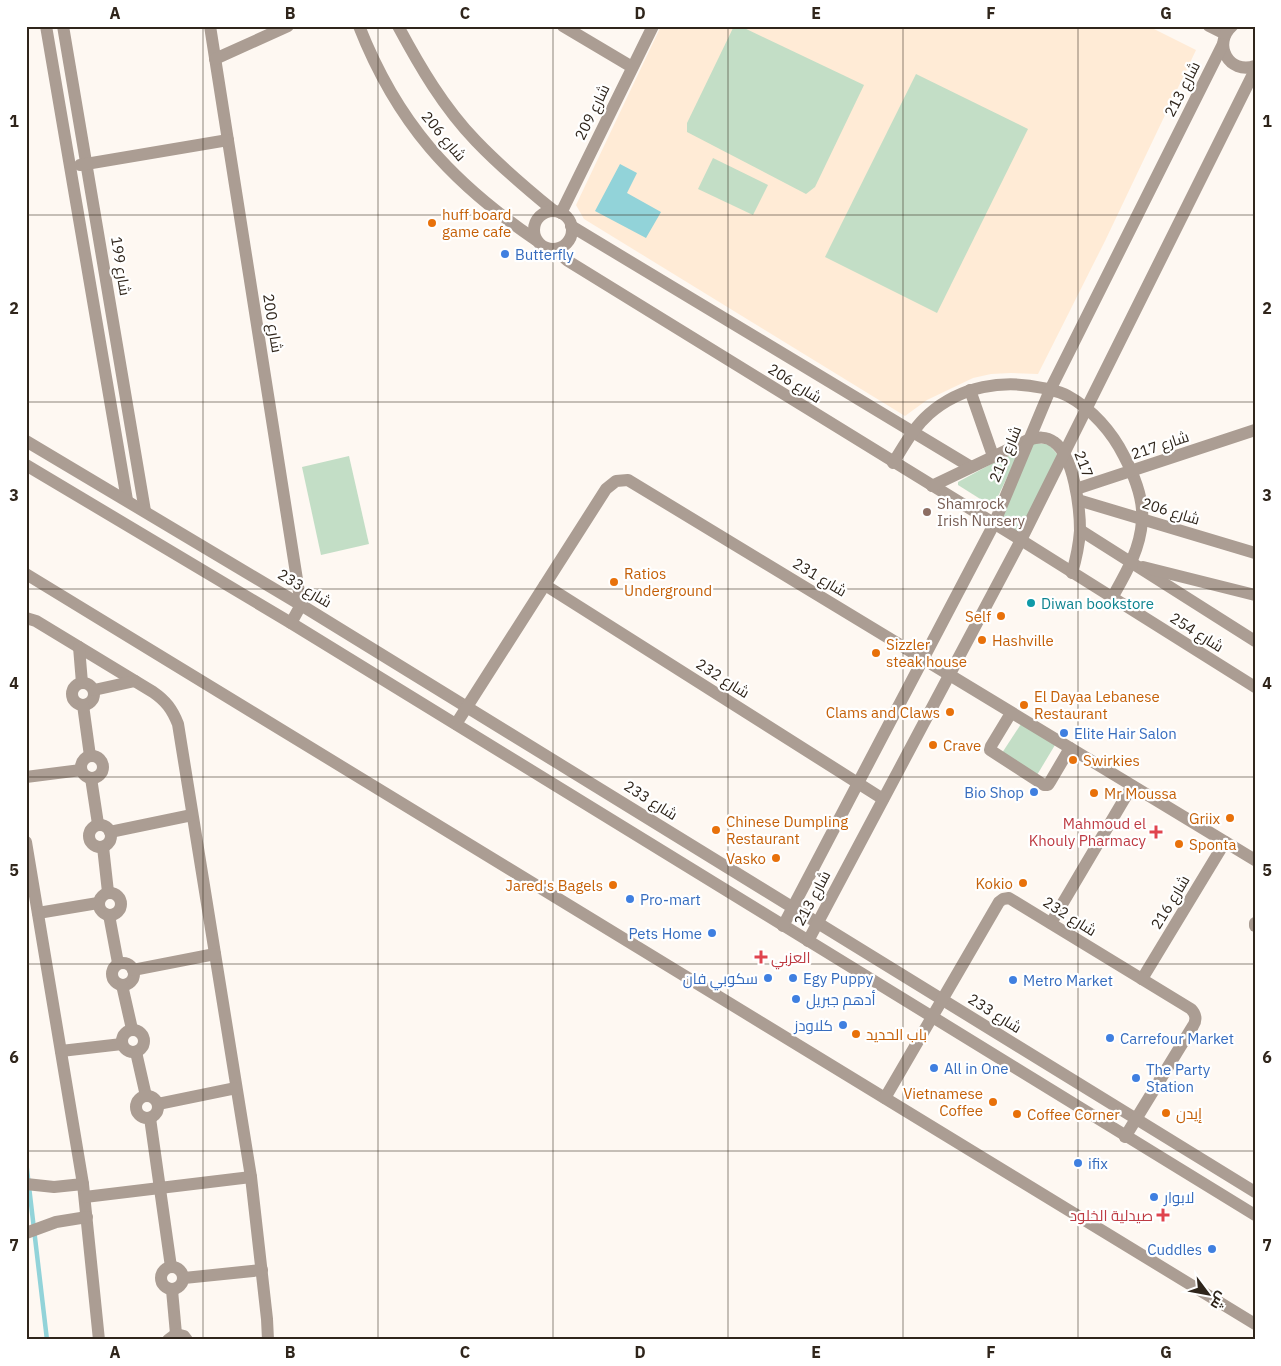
<svg xmlns="http://www.w3.org/2000/svg" width="1281" height="1366" viewBox="0 0 1281 1366" font-family="'IBM Plex Sans',Cairo,sans-serif">
<rect width="100%" height="100%" fill="#fef8f2"/>
<path fill="#ffebd6" d="M 661,26 L 1148,26 L 1196,50 L 1105,241 L 1038,374 L 1011,373 L 991,374 L 973,378 L 927,400 L 905,416 L 584,219 L 576,205 Z"/>
<g fill="#c3dec6">
<path d="M 734,26 L 740,26 L 864,85 L 815,187 L 806,194 L 687,132 L 687,123 Z"/>
<path d="M 916,74 L 1028,129 L 937,313 L 825,257 Z"/>
<path d="M 713,158 L 768,185 L 753,215 L 698,189 Z"/>
<path d="M 1033,443 L 1048,444 L 1059,456 L 1019,532 L 1000,521 Z"/>
<path d="M 1021,448 L 993,507 L 958,485 L 958,482 Z"/>
<path d="M 349,456 L 369,544 L 321,555 L 302,467 Z"/>
<path d="M 1021,724 L 1055,745 L 1037,775 L 1002,753 Z"/>
</g>
<path fill="#92d3d9" d="M 620,164 L 637,173 L 627,193 L 661,212 L 646,238 L 595,211 Z"/>
<g fill="none" stroke-linecap="round" stroke-linejoin="round">
<path stroke="#92d3d9" stroke-width="4.5" d="M 26,1161 L 47,1340"/>
<g stroke="#ab9d93" stroke-width="12">
<path d="M 46,26 L 127,500"/>
<path d="M 63,26 L 145,511"/>
<path d="M 210,26 L 301,605 L 291,623"/>
<path d="M 359,26 C 397,123 451,182 536,240"/>
<path d="M 398,26 C 420,67 444,108 476,141 C 500,166 527,189 554,211"/>
<path d="M 563,26 L 632,67"/>
<path d="M 1209,26 L 1225,34"/>
<path d="M 1232,26 C 1212,44 1229,75 1255,66"/>
<path d="M 215,59 L 288,26"/>
<path d="M 80,165 L 228,140"/>
<circle cx="553" cy="230" r="19"/>
<path d="M 561,213 L 653,26"/>
<path d="M 571,226 L 971,467"/>
<path d="M 554,249 L 568,261 L 1021,540 L 1255,687"/>
<path d="M 970,390 L 993,456"/>
<path d="M 26,441 L 301,605 L 1255,1192"/>
<path d="M 893,463 C 904,446 913,428 929,414 C 961,386 1003,379 1043,388 C 1051,390 1061,392 1068,396 C 1092,409 1112,432 1124,456 C 1134,475 1144,499 1142,521 C 1140,550 1126,573 1112,598"/>
<path d="M 26,465 L 291,623 L 1255,1215"/>
<path d="M 932,486 L 1028,440 C 1038,437 1046,436 1054,442 C 1074,456 1080,508 1080,531 C 1079,545 1076,559 1072,573"/>
<path d="M 1076,489 L 1255,430"/>
<path d="M 1078,500 L 1255,553"/>
<path d="M 1080,530 L 1255,641"/>
<path d="M 1143,567 L 1255,595"/>
<path d="M 26,574 L 1255,1324"/>
<path d="M 545,585 L 883,799"/>
<path d="M 26,618 L 36,621 L 153,692 C 166,701 172,709 178,724 L 251,1177 L 267,1319 L 268,1340"/>
<path d="M 79,647 L 82,683"/>
<circle cx="83" cy="694" r="11"/>
<path d="M 94,690 L 135,681"/>
<path d="M 83,705 L 90,756"/>
<path d="M 1011,713 L 991,746 L 990,750 L 1044,785 L 1048,785 L 1050,782 L 1070,748"/>
<path d="M 456,724 L 606,489 L 616,481 L 628,480 L 1255,860"/>
<circle cx="92" cy="767" r="11"/>
<path d="M 26,777 L 81,770"/>
<path d="M 91,778 L 98,824"/>
<circle cx="100" cy="836" r="11"/>
<path d="M 110,832 L 192,815"/>
<path d="M 26,842 L 83,1184 L 99,1340"/>
<path d="M 103,847 L 108,892"/>
<circle cx="110" cy="904" r="11"/>
<path d="M 38,913 L 98,903"/>
<path d="M 109,915 L 118,963"/>
<path d="M 1051,923 L 1132,786"/>
<path d="M 1255,923 L 1255,926"/>
<path d="M 783,926 L 994,524 L 1050,390 L 1223,44"/>
<path d="M 808,941 L 1021,540 L 1255,70"/>
<circle cx="123" cy="974" r="11"/>
<path d="M 133,970 L 215,954"/>
<path d="M 1142,979 L 1225,842"/>
<path d="M 122,985 L 132,1029"/>
<circle cx="133" cy="1041" r="11"/>
<path d="M 61,1051 L 122,1044"/>
<path d="M 136,1052 L 146,1096"/>
<circle cx="147" cy="1107" r="11"/>
<path d="M 885,1098 L 999,902 L 1003,899 L 1009,898 L 1191,1009 C 1196,1014 1197,1020 1193,1026 L 1125,1137"/>
<path d="M 158,1104 L 236,1088"/>
<path d="M 150,1118 L 171,1267"/>
<path d="M 26,1184 L 54,1187 L 83,1184"/>
<path d="M 85,1197 L 251,1177"/>
<path d="M 26,1233 L 56,1222 L 87,1217"/>
<circle cx="172" cy="1278" r="11"/>
<path d="M 184,1278 L 262,1270"/>
<path d="M 172,1290 L 176,1334"/>
<path d="M 168,1340 L 176,1334 L 184,1336 L 187,1340"/>
</g>
</g>
<path fill="none" stroke="#2f251b" stroke-width="1" stroke-opacity="0.55" d="M 203,26 L 203,1340M 378,26 L 378,1340M 553,26 L 553,1340M 728,26 L 728,1340M 903,26 L 903,1340M 1078,26 L 1078,1340M 26,215 L 1255,215M 26,402 L 1255,402M 26,589 L 1255,589M 26,777 L 1255,777M 26,964 L 1255,964M 26,1151 L 1255,1151"/>
<g fill="#e8710a" stroke="#fff" stroke-width="2">
<circle cx="432" cy="223" r="5"/>
<circle cx="614" cy="582" r="5"/>
<circle cx="1001" cy="616" r="5"/>
<circle cx="982" cy="640" r="5"/>
<circle cx="876" cy="653" r="5"/>
<circle cx="1024" cy="705" r="5"/>
<circle cx="950" cy="712" r="5"/>
<circle cx="933" cy="745" r="5"/>
<circle cx="1073" cy="760" r="5"/>
<circle cx="1094" cy="793" r="5"/>
<circle cx="1230" cy="818" r="5"/>
<circle cx="716" cy="830" r="5"/>
<circle cx="1179" cy="844" r="5"/>
<circle cx="776" cy="858" r="5"/>
<circle cx="1023" cy="883" r="5"/>
<circle cx="613" cy="885" r="5"/>
<circle cx="856" cy="1034" r="5"/>
<circle cx="993" cy="1102" r="5"/>
<circle cx="1166" cy="1113" r="5"/>
<circle cx="1017" cy="1114" r="5"/>
</g>
<g fill="#3f7fe0" stroke="#fff" stroke-width="2">
<circle cx="505" cy="254" r="5"/>
<circle cx="1064" cy="733" r="5"/>
<circle cx="1034" cy="792" r="5"/>
<circle cx="630" cy="899" r="5"/>
<circle cx="712" cy="933" r="5"/>
<circle cx="768" cy="978" r="5"/>
<circle cx="793" cy="978" r="5"/>
<circle cx="1013" cy="980" r="5"/>
<circle cx="796" cy="999" r="5"/>
<circle cx="843" cy="1025" r="5"/>
<circle cx="1110" cy="1038" r="5"/>
<circle cx="934" cy="1068" r="5"/>
<circle cx="1136" cy="1078" r="5"/>
<circle cx="1078" cy="1163" r="5"/>
<circle cx="1154" cy="1197" r="5"/>
<circle cx="1212" cy="1249" r="5"/>
</g>
<circle fill="#8d6e63" stroke="#fff" stroke-width="2" cx="927" cy="512" r="5"/>
<circle fill="#0f9aa8" stroke="#fff" stroke-width="2" cx="1031" cy="603" r="5"/>
<g fill="#e0444e" stroke="#fff" stroke-width="2">
<path d="M1153.5 824.5h5v5h5v5h-5v5h-5v-5h-5v-5h5z"/>
<path d="M758.5 949.5h5v5h5v5h-5v5h-5v-5h-5v-5h5z"/>
<path d="M1160.5 1207.5h5v5h5v5h-5v5h-5v-5h-5v-5h5z"/>
</g>
<g text-anchor="middle" dominant-baseline="central" stroke-width="4.5" stroke-linejoin="round" paint-order="stroke">
<g font-size="15" fill="#2f251b" stroke="#fff">
<text transform="translate(1182 89) rotate(-63)">شارع 213</text>
<text transform="translate(592 112) rotate(-64)">شارع 209</text>
<text transform="translate(444 136) rotate(50)">شارع 206</text>
<text transform="translate(121 266) rotate(81)">شارع 199</text>
<text transform="translate(273 323) rotate(81)">شارع 200</text>
<text transform="translate(795 383) rotate(32)">شارع 206</text>
<text transform="translate(1160 445) rotate(-18)">شارع 217</text>
<text transform="translate(1005 454) rotate(-67)">شارع 213</text>
<text transform="translate(1084 464) rotate(69)">217</text>
<text transform="translate(1171 511) rotate(17)">شارع 206</text>
<text transform="translate(820 577) rotate(31)">شارع 231</text>
<text transform="translate(305 588) rotate(31)">شارع 233</text>
<text transform="translate(1197 632) rotate(32)">شارع 254</text>
<text transform="translate(723 678) rotate(32)">شارع 232</text>
<text transform="translate(651 800) rotate(32)">شارع 233</text>
<text transform="translate(812 898) rotate(-62)">شارع 213</text>
<text transform="translate(1170 902) rotate(-59)">شارع 216</text>
<text transform="translate(1070 916) rotate(32)">شارع 232</text>
<text transform="translate(995 1013) rotate(32)">شارع 233</text>
</g>
<g font-size="15" fill="#c56008" stroke="#fff" text-anchor="start">
<text x="442" y="214">huff board<tspan x="442" dy="17">game cafe</tspan></text>
<text x="624" y="573">Ratios<tspan x="624" dy="17">Underground</tspan></text>
<text x="991" y="616" text-anchor="end">Self</text>
<text x="992" y="640">Hashville</text>
<text x="886" y="644">Sizzler<tspan x="886" dy="17">steak house</tspan></text>
<text x="1034" y="696">El Dayaa Lebanese<tspan x="1034" dy="17">Restaurant</tspan></text>
<text x="940" y="712" text-anchor="end">Clams and Claws</text>
<text x="943" y="745">Crave</text>
<text x="1083" y="760">Swirkies</text>
<text x="1104" y="793">Mr Moussa</text>
<text x="1220" y="818" text-anchor="end">Griix</text>
<text x="726" y="821">Chinese Dumpling<tspan x="726" dy="17">Restaurant</tspan></text>
<text x="1189" y="844">Sponta</text>
<text x="766" y="858" text-anchor="end">Vasko</text>
<text x="1013" y="883" text-anchor="end">Kokio</text>
<text x="603" y="885" text-anchor="end">Jared's Bagels</text>
<text x="866" y="1034">باب الحديد</text>
<text x="983" y="1093" text-anchor="end">Vietnamese<tspan x="983" dy="17">Coffee</tspan></text>
<text x="1176" y="1113">إيدن</text>
<text x="1027" y="1114">Coffee Corner</text>
</g>
<g font-size="15" fill="#366cbe" stroke="#fff" text-anchor="start">
<text x="515" y="254">Butterfly</text>
<text x="1074" y="733">Elite Hair Salon</text>
<text x="1024" y="792" text-anchor="end">Bio Shop</text>
<text x="640" y="899">Pro-mart</text>
<text x="702" y="933" text-anchor="end">Pets Home</text>
<text x="758" y="978" text-anchor="end">سكوبي فان</text>
<text x="803" y="978">Egy Puppy</text>
<text x="1023" y="980">Metro Market</text>
<text x="806" y="999">أدهم جبريل</text>
<text x="833" y="1025" text-anchor="end">كلاودز</text>
<text x="1120" y="1038">Carrefour Market</text>
<text x="944" y="1068">All in One</text>
<text x="1146" y="1069">The Party<tspan x="1146" dy="17">Station</tspan></text>
<text x="1088" y="1163">ifix</text>
<text x="1164" y="1197">لابوار</text>
<text x="1202" y="1249" text-anchor="end">Cuddles</text>
</g>
<g font-size="15" fill="#785e54" stroke="#fff" text-anchor="start">
<text x="937" y="503">Shamrock<tspan x="937" dy="17">Irish Nursery</tspan></text>
</g>
<g font-size="15" fill="#0d838f" stroke="#fff" text-anchor="start">
<text x="1041" y="603">Diwan bookstore</text>
</g>
<g font-size="15" fill="#be3a42" stroke="#fff" text-anchor="end">
<text x="1146" y="823">Mahmoud el<tspan x="1146" dy="17">Khouly Pharmacy</tspan></text>
<text x="771" y="957" text-anchor="start">العزبي</text>
<text x="1153" y="1215">صيدلية الخلود</text>
</g>
</g>
<rect width="1281" height="1366" fill="none" stroke="#ffffff" stroke-width="55"/>
<g transform="translate(1208 1294) rotate(122)" stroke="#ffffff" stroke-width="4" paint-order="stroke">
<path d="M0-4L9 19L0 12L-9 19Z" fill="#2f251b"/>
<text y="-8" font-size="14" font-weight="bold" text-anchor="middle" fill="#2f251b">ش</text>
</g>
<rect x="28" y="28" width="1226" height="1310" fill="none" stroke="#2f251b" stroke-width="2"/>
<g font-size="16" text-anchor="middle" font-weight="bold" fill="#2f251b">
<text x="115" y="19">A</text>
<text x="290" y="19">B</text>
<text x="465" y="19">C</text>
<text x="640" y="19">D</text>
<text x="816" y="19">E</text>
<text x="991" y="19">F</text>
<text x="1166" y="19">G</text>
<text x="14" y="127">1</text>
<text x="1267" y="127">1</text>
<text x="14" y="314">2</text>
<text x="1267" y="314">2</text>
<text x="14" y="501">3</text>
<text x="1267" y="501">3</text>
<text x="14" y="689">4</text>
<text x="1267" y="689">4</text>
<text x="14" y="876">5</text>
<text x="1267" y="876">5</text>
<text x="14" y="1063">6</text>
<text x="1267" y="1063">6</text>
<text x="14" y="1251">7</text>
<text x="1267" y="1251">7</text>
<text x="115" y="1358">A</text>
<text x="290" y="1358">B</text>
<text x="465" y="1358">C</text>
<text x="640" y="1358">D</text>
<text x="816" y="1358">E</text>
<text x="991" y="1358">F</text>
<text x="1166" y="1358">G</text>
</g>
</svg>
